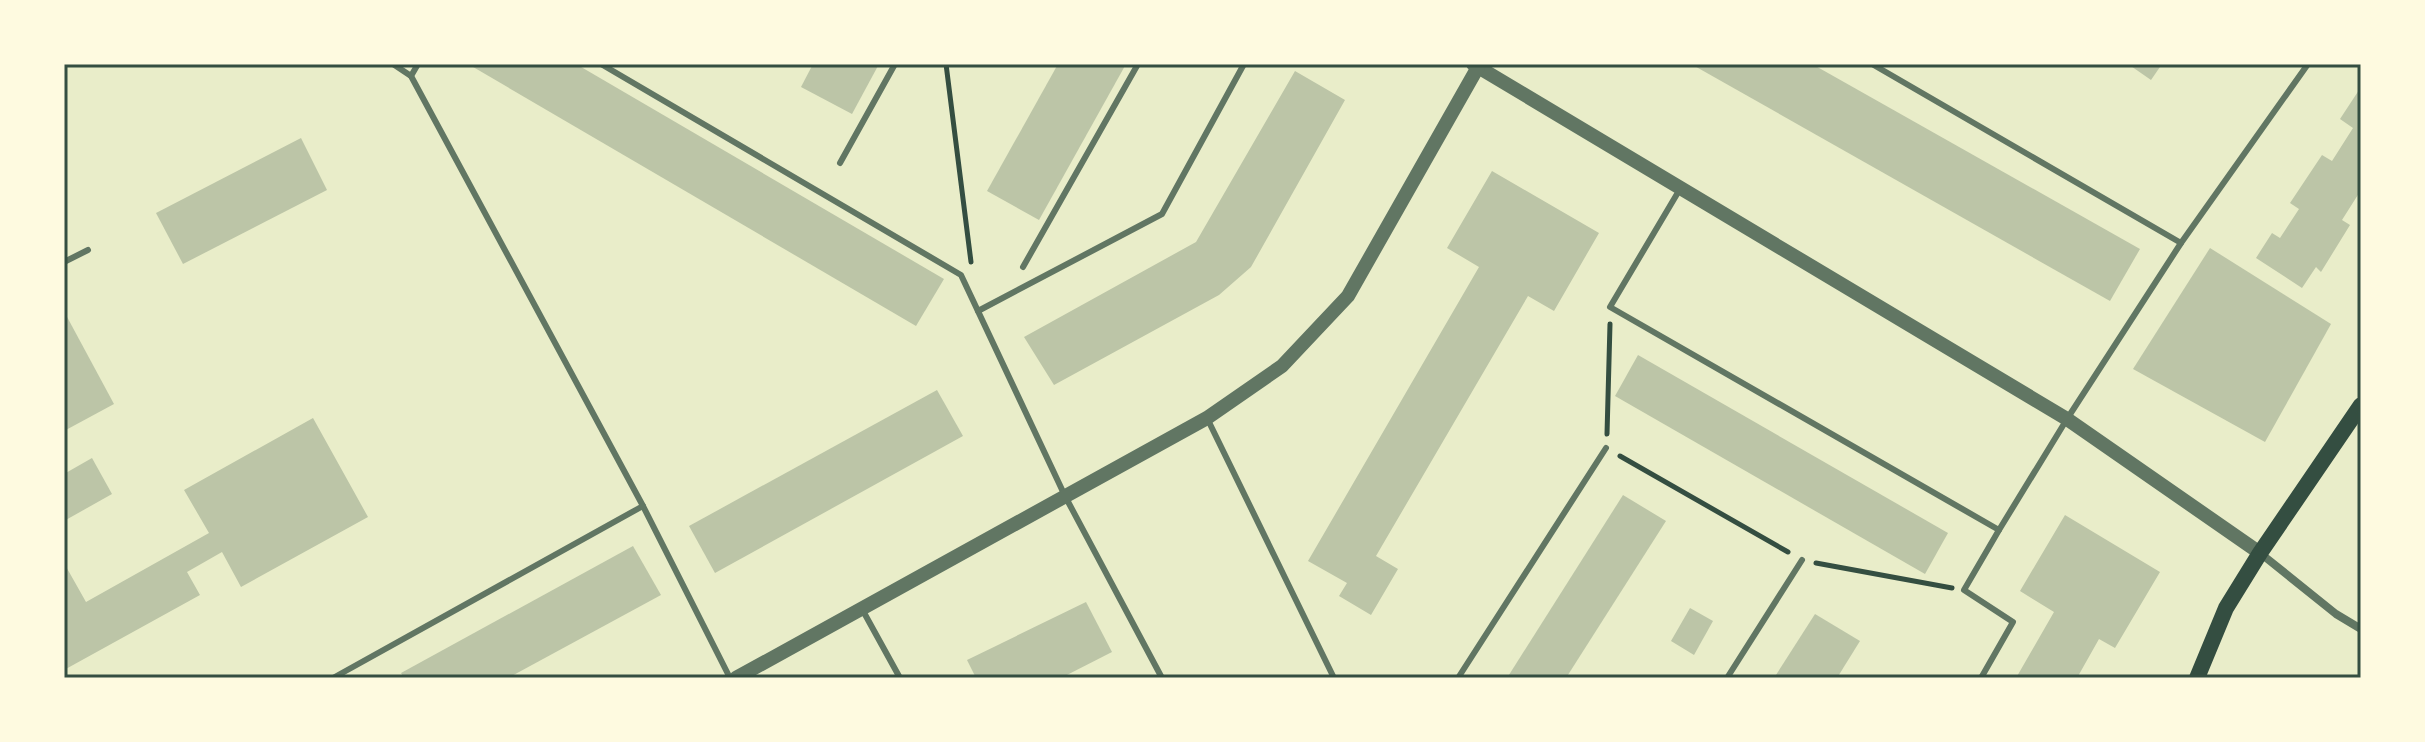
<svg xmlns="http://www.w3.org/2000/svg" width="2425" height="742" viewBox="0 0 2425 742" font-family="'Nunito Sans',sans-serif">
<rect width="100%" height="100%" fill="#e9edc9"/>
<g fill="#bcc5a7">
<path d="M 468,64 L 576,64 L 944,279 L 916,326 Z"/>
<path d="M 813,64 L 879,64 L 852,114 L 801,87 Z"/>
<path d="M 1058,64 L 1126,64 L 1039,220 L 987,191 Z"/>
<path d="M 1691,64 L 1812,64 L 2140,249 L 2110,301 Z"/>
<path d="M 2128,64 L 2162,64 L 2151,80 Z"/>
<path d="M 1295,71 L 1345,100 L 1251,267 L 1219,295 L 1054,385 L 1024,337 L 1196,242 Z"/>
<path d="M 2361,87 L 2361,190 L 2342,220 L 2350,225 L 2321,272 L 2316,267 L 2302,288 L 2256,258 L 2272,233 L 2280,238 L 2299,209 L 2290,203 L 2322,155 L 2332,161 L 2353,128 L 2340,119 Z"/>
<path d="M 301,138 L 327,190 L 183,264 L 156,213 Z"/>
<path d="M 1492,171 L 1599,233 L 1554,311 L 1528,296 L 1376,556 L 1398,569 L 1371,615 L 1339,596 L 1347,583 L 1308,561 L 1479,267 L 1447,248 Z"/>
<path d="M 2210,248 L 2331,324 L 2265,442 L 2133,369 Z"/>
<path d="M 66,315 L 114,404 L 64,431 L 64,316 Z"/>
<path d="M 1638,355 L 1948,533 L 1925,574 L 1615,396 Z"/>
<path d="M 937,390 L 963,436 L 715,573 L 689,526 Z"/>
<path d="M 313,418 L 368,517 L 241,587 L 222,552 L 187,572 L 200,595 L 64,670 L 64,563 L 86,602 L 209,533 L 184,490 Z"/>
<path d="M 92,458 L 112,494 L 64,521 L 64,474 Z"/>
<path d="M 1623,495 L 1666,521 L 1566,678 L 1507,678 Z"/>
<path d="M 2065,515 L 2160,572 L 2115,648 L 2099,639 L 2077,678 L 2016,678 L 2054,612 L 2020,591 Z"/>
<path d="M 633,546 L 661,595 L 508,678 L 404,678 L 401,673 Z"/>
<path d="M 1086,602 L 1112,652 L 1061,678 L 976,678 L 967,660 Z"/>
<path d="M 1690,608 L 1713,621 L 1694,655 L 1671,641 Z"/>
<path d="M 1815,614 L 1860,641 L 1837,678 L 1774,678 Z"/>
</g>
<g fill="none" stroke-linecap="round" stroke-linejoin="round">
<g stroke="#344e41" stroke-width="5">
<path d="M 946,64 L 971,262"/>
<path d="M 1607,434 L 1610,324"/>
<path d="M 1620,456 L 1788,552"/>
<path d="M 1816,563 L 1952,588"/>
</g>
<g stroke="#617663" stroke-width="6">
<path d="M 393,64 L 411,76 L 643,506 L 730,678"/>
<path d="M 601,64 L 961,275 L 1065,496 L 1162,678"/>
<path d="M 1872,64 L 2181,243"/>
<path d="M 411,76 L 418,64"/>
<path d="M 840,163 L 895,64"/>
<path d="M 1680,189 L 1610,307 L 1999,530 L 2067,419 L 2181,243 L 2308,64"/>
<path d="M 64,262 L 88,250"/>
<path d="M 1023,267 L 1138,64"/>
<path d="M 978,311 L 1162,214 L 1244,64"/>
<path d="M 1207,418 L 1334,678"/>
<path d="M 862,609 L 900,678"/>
<path d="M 333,678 L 643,506"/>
<path d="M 1458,678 L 1606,448"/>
<path d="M 1727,678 L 1802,560"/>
<path d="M 1981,678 L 2013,622 L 1964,590 L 1999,530"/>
</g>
<path stroke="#617663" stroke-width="8" d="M 2260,553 L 2336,614 L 2361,629"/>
<g stroke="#617663" stroke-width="14">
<path d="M 1473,64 L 2067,419 L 2260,553"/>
<path d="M 736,678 L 1207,418 L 1282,366 L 1348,296 L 1478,67"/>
</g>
<path stroke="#344e41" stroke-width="16" d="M 2197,678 L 2226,608 L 2260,553 L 2361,405"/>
</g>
<rect width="2425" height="742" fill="none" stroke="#fefae0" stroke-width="132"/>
<rect x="66" y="66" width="2293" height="610" fill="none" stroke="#344e41" stroke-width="3"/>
</svg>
